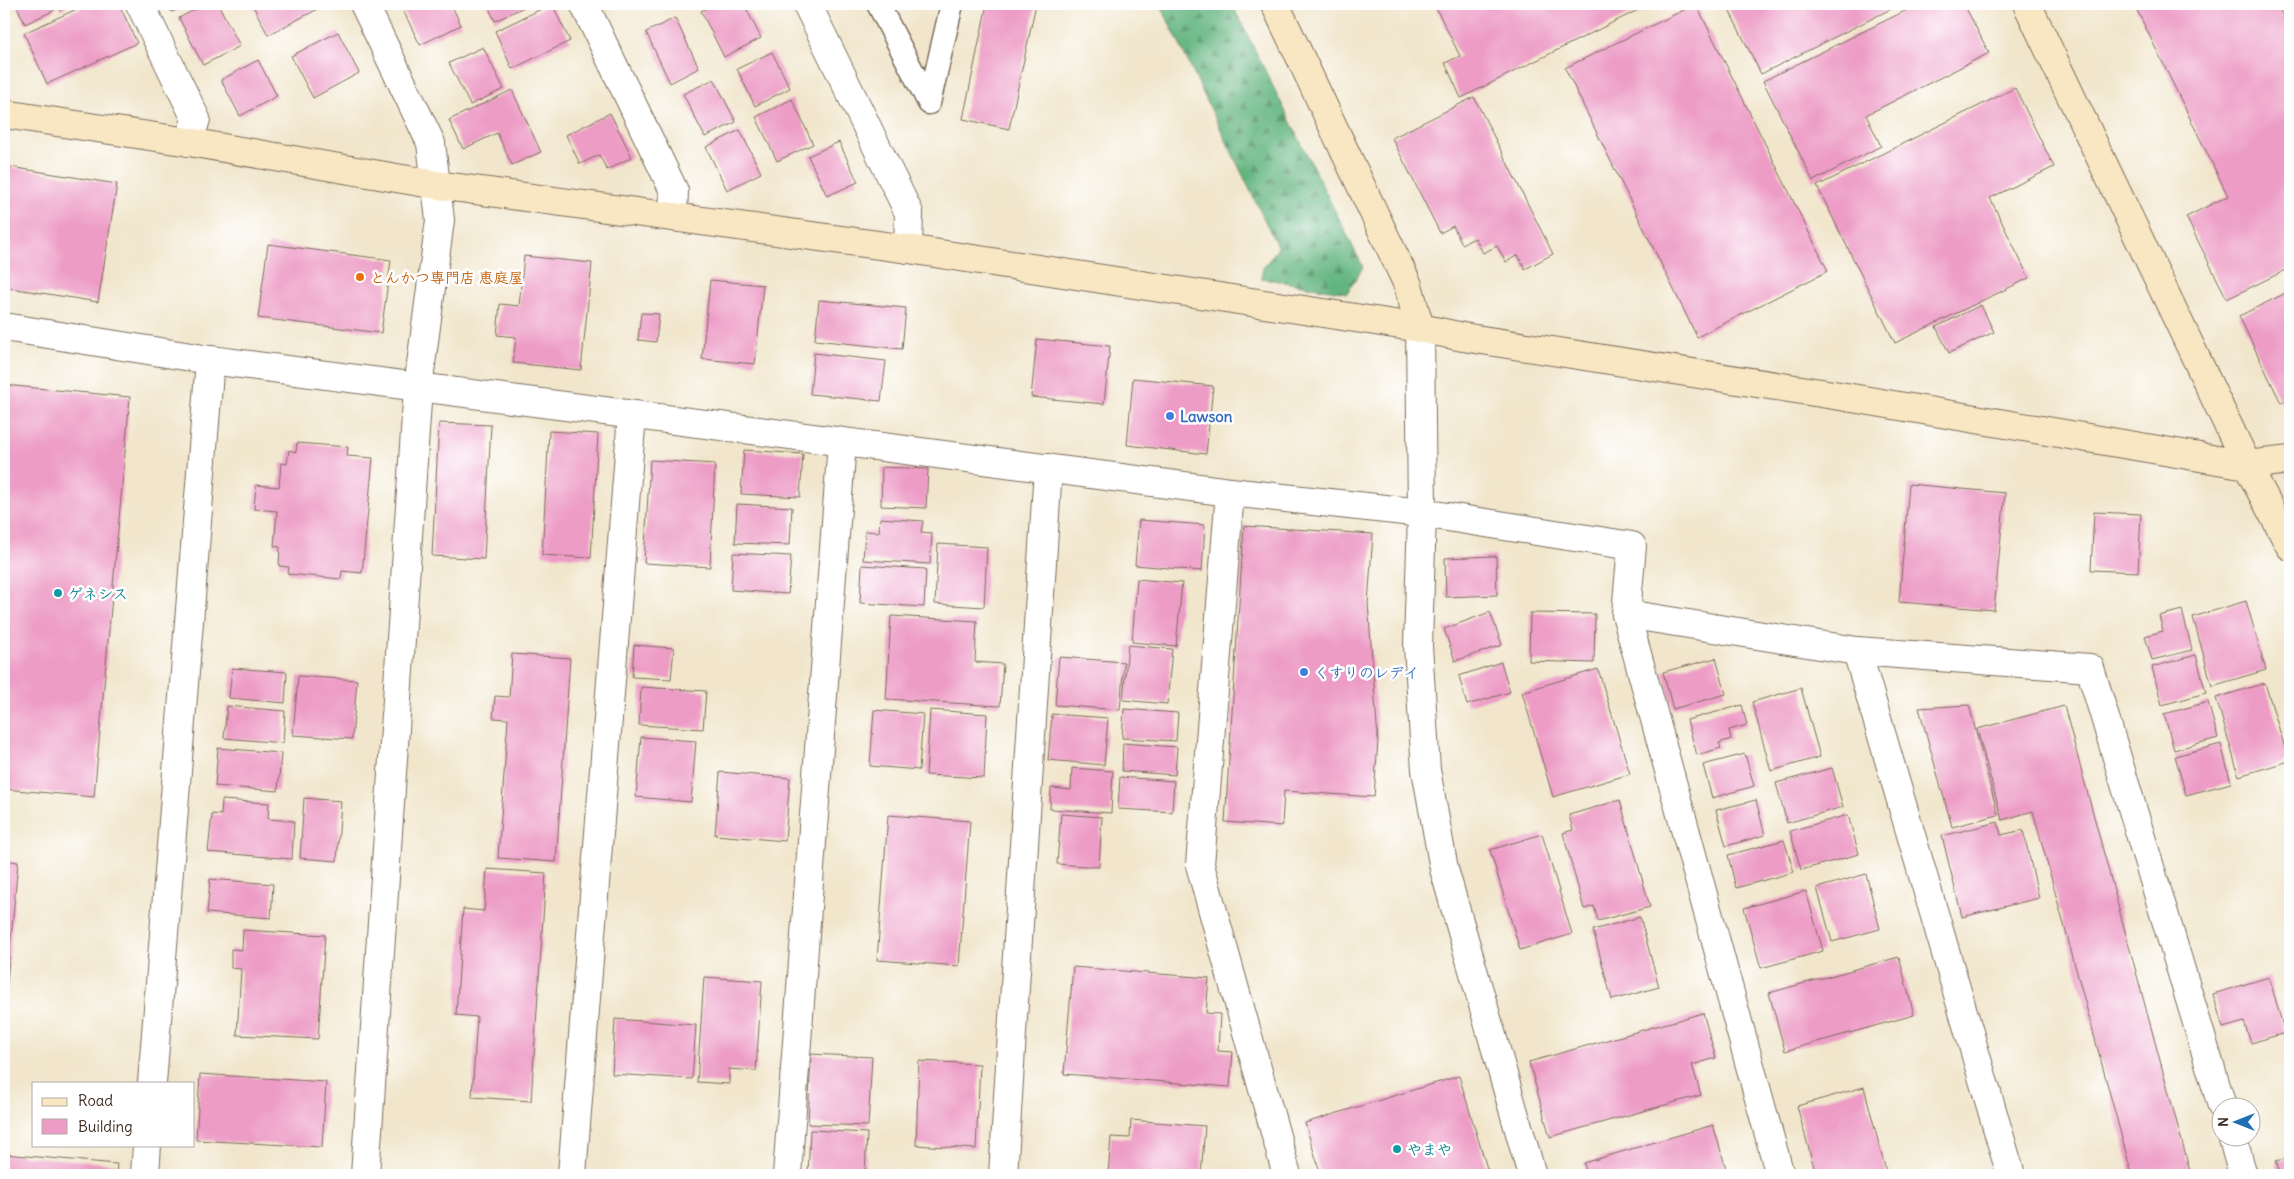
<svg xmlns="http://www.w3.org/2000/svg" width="2294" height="1179" viewBox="0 0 2294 1179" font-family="Delius,'Klee One',sans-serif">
<defs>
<pattern id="forest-firs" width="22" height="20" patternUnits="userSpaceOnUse" patternTransform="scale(1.25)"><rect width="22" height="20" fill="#64b580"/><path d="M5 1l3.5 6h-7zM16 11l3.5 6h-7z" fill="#549368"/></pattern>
</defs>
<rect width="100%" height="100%" fill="#fff"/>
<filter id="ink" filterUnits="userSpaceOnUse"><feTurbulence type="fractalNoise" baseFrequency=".02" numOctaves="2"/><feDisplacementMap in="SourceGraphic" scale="10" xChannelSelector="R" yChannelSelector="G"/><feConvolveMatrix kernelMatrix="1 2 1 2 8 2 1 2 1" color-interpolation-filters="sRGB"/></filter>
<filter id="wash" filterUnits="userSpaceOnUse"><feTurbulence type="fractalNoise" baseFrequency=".0096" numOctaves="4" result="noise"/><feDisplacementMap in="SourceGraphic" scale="20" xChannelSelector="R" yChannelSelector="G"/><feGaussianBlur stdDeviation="1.12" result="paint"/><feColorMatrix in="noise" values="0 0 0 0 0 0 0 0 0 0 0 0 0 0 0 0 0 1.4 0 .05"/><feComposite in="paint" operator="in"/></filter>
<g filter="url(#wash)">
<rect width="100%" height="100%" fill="#f1e6cc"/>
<path fill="url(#forest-firs)" stroke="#50704f" d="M 1160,4 L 1232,4 L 1363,267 L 1347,293 L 1261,278 L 1263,268 L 1278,248 Z"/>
<g id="blocks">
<g fill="#ed9cc6">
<path d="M 16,4 L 52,4 L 55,10 L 25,24 Z"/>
<path d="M 58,4 L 74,4 L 60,10 Z"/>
<path d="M 88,4 L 119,4 L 137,43 L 47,84 L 24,33 Z"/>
<path d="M 167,4 L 187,4 L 172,12 Z"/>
<path d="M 205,4 L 218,4 L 240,46 L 203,65 L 179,18 Z"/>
<path d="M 252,4 L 313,4 L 316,10 L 268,35 Z"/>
<path d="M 400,4 L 451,4 L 461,25 L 420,45 Z"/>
<path d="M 487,4 L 530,4 L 495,21 Z"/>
<path d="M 552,4 L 570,41 L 512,69 L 495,31 Z"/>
<path d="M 716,4 L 744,4 L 761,38 L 724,57 L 701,11 Z"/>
<path d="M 987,4 L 1036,4 L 1009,129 L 963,119 Z"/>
<path d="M 1434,4 L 1650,4 L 1461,98 L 1445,63 L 1460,56 Z"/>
<path d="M 1696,4 L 1828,271 L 1697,337 L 1565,68 Z"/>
<path d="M 1726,4 L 1891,4 L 1893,8 L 1761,74 Z"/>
<path d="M 1919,4 L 1964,4 L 1989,53 L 1866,115 L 1881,146 L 1813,181 L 1763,81 Z"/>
<path d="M 2134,4 L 2277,4 L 2290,32 L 2290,268 L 2227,299 L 2186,217 L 2228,196 Z"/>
<path d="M 675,18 L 699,68 L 670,83 L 646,32 Z"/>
<path d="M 338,32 L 359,73 L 313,98 L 291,56 Z"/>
<path d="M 483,47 L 504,89 L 470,105 L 449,63 Z"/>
<path d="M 772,52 L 790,88 L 755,106 L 737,69 Z"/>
<path d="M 258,60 L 277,96 L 240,116 L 221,80 Z"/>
<path d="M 714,79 L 736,122 L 705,137 L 683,94 Z"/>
<path d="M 2015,88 L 2054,167 L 1990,198 L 2029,278 L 1895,343 L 1817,186 Z"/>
<path d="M 512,90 L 541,152 L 512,165 L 497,133 L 463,149 L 449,120 Z"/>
<path d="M 1474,97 L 1553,254 L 1525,269 L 1518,255 L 1506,262 L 1497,246 L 1483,253 L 1475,238 L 1462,244 L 1453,226 L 1440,233 L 1392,138 Z"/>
<path d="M 792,99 L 813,144 L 777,161 L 756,117 Z"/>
<path d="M 610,113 L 632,157 L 607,170 L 599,155 L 580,164 L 566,135 Z"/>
<path d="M 740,130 L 761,173 L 727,190 L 706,147 Z"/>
<path d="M 839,142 L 858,182 L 827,196 L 808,156 Z"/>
<path d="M 4,166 L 117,184 L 98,302 L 4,287 Z"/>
<path d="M 268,244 L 391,260 L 381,333 L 258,318 Z"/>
<path d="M 524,256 L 592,263 L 581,370 L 513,363 L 516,337 L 497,335 L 500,304 L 519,306 Z"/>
<path d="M 710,280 L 763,285 L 755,364 L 702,359 Z"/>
<path d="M 2290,291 L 2290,398 L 2281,403 L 2239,316 Z"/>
<path d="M 819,300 L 906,308 L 902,349 L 815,340 Z"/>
<path d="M 1981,305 L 1994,332 L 1949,353 L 1936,327 Z"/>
<path d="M 641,313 L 659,314 L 656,342 L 638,340 Z"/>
<path d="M 1037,339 L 1110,346 L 1104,404 L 1031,397 Z"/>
<path d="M 814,353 L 886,361 L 881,401 L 810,394 Z"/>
<path d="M 1133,378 L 1213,386 L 1206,454 L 1127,445 Z"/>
<path d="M 4,385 L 130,397 L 94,797 L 4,789 Z"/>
<path d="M 439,423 L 491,425 L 484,559 L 432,556 Z"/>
<path d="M 549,431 L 598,434 L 591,558 L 542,555 Z"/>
<path d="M 297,443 L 348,447 L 347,456 L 373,458 L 362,573 L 342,571 L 341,579 L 288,574 L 289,567 L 279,566 L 280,547 L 274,546 L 277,511 L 254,509 L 256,485 L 279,487 L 281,463 L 287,464 L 289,450 L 296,452 Z"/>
<path d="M 744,450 L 803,454 L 800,497 L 741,494 Z"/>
<path d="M 650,460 L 715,464 L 710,567 L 644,563 Z"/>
<path d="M 882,467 L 928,469 L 926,508 L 881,506 Z"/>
<path d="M 1909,484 L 2005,493 L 1994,610 L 1899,602 Z"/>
<path d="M 737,504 L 792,507 L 790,545 L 735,543 Z"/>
<path d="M 2094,512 L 2141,514 L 2138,572 L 2091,570 Z"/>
<path d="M 880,518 L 923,521 L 921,532 L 932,533 L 930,564 L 863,560 L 865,531 L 879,532 Z"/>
<path d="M 1139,520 L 1205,525 L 1202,571 L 1135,565 Z"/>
<path d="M 1244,526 L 1373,534 L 1368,603 L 1378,740 L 1374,797 L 1284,791 L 1282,826 L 1225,822 Z"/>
<path d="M 938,544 L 987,547 L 984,607 L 935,604 Z"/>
<path d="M 733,553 L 791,556 L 788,594 L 731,590 Z"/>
<path d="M 1496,556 L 1497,595 L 1446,597 L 1445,558 Z"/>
<path d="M 862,565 L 926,569 L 924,607 L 860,603 Z"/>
<path d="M 1137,579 L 1182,583 L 1176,646 L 1132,642 Z"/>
<path d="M 2246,601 L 2266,670 L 2212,686 L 2193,617 Z"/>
<path d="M 2182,610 L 2192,650 L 2152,660 L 2145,636 L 2163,631 L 2159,616 Z"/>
<path d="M 1490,612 L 1502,645 L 1455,661 L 1444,629 Z"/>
<path d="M 1530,613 L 1595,614 L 1594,663 L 1529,661 Z"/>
<path d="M 891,616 L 977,621 L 975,662 L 1003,664 L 1000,706 L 886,699 Z"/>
<path d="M 634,645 L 674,648 L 671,679 L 632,677 Z"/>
<path d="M 1128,645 L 1172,649 L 1167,704 L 1123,700 Z"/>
<path d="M 512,654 L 570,658 L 556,862 L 498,858 L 508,719 L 493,718 L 495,696 L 509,697 Z"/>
<path d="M 2196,655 L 2206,693 L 2162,705 L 2152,667 Z"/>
<path d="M 1059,657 L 1124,662 L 1120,710 L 1055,705 Z"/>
<path d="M 1716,658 L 1726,694 L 1673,709 L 1663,672 Z"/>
<path d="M 1501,662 L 1510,692 L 1467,705 L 1459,676 Z"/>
<path d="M 232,668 L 287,672 L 285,703 L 229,698 Z"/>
<path d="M 1598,669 L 1630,774 L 1553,797 L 1522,692 Z"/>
<path d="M 298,676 L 357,680 L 352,739 L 293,735 Z"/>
<path d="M 2265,683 L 2289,761 L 2239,776 L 2216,698 Z"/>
<path d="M 641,687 L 706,691 L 703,729 L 639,725 Z"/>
<path d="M 1801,688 L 1820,757 L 1771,771 L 1752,702 Z"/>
<path d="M 2208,702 L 2218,738 L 2174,750 L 2164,714 Z"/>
<path d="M 1742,705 L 1747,725 L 1729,730 L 1731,739 L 1719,743 L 1721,748 L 1697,755 L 1687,720 Z"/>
<path d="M 1969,705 L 1998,815 L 1952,827 L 1919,708 Z"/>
<path d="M 227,706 L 285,711 L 283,743 L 224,738 Z"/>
<path d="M 2064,706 L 2191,1175 L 2132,1175 L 2033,811 L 2002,820 L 1977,729 Z"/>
<path d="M 1124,709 L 1178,713 L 1176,741 L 1122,738 Z"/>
<path d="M 874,710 L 923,714 L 919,770 L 870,766 Z"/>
<path d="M 930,710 L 987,714 L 984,778 L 926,775 Z"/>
<path d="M 1052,714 L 1108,718 L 1104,765 L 1048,760 Z"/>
<path d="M 641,737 L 696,741 L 691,802 L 636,797 Z"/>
<path d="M 1123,743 L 1177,747 L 1175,775 L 1122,771 Z"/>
<path d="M 2221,744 L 2231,783 L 2186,795 L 2175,756 Z"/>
<path d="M 218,748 L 281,753 L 278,791 L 215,786 Z"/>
<path d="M 1745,754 L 1754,786 L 1712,798 L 1703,765 Z"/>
<path d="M 1072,768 L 1113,771 L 1111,813 L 1050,809 L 1051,788 L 1071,790 Z"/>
<path d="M 1832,768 L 1843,807 L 1787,823 L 1776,783 Z"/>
<path d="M 720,772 L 790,778 L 785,841 L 715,835 Z"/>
<path d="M 1120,777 L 1174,781 L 1172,812 L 1118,809 Z"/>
<path d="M 304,798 L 341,801 L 337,861 L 300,858 Z"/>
<path d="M 222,800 L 269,803 L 268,819 L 294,821 L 292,859 L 208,852 L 212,814 L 221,815 Z"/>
<path d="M 1620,800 L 1650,907 L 1598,921 L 1594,906 L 1584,909 L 1563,833 L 1573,830 L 1569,815 Z"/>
<path d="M 1756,800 L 1765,835 L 1726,846 L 1716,810 Z"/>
<path d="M 1061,814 L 1102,817 L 1099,867 L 1057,864 Z"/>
<path d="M 888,815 L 970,821 L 959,966 L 877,960 Z"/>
<path d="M 1848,815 L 1859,854 L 1801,870 L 1790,831 Z"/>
<path d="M 1998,822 L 2001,835 L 2023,830 L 2039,898 L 1962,917 L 1942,836 Z"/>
<path d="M 1542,834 L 1572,934 L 1520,950 L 1490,850 Z"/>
<path d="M 1784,840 L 1794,872 L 1736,888 L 1728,855 Z"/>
<path d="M 4,860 L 18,862 L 5,1003 L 4,1003 Z"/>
<path d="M 487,869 L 546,873 L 531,1101 L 472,1097 L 477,1017 L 456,1015 L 463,909 L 484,911 Z"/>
<path d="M 1866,874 L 1880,929 L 1832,942 L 1817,888 Z"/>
<path d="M 210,879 L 273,884 L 271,918 L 207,913 Z"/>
<path d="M 1806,891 L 1823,951 L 1761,968 L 1744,908 Z"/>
<path d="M 1640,917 L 1659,987 L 1612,1000 L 1593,930 Z"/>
<path d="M 243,930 L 325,935 L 318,1039 L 237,1035 L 241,969 L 231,968 L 231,949 L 242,950 Z"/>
<path d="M 1899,957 L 1914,1015 L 1785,1051 L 1769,993 Z"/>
<path d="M 1073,967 L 1209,978 L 1206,1013 L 1220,1014 L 1218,1051 L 1233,1052 L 1230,1087 L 1064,1074 Z"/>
<path d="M 704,977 L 762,981 L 756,1071 L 729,1069 L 729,1084 L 697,1082 Z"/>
<path d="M 2269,977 L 2285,1033 L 2251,1043 L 2244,1022 L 2223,1028 L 2213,994 Z"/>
<path d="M 1703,1013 L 1716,1058 L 1692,1065 L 1701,1095 L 1550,1137 L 1529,1062 Z"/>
<path d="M 615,1019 L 696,1025 L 692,1079 L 612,1074 Z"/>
<path d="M 811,1054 L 872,1057 L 868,1126 L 808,1124 Z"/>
<path d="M 919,1061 L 980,1064 L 976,1149 L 916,1145 Z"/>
<path d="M 4,1064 L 8,1064 L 5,1094 L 4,1094 Z"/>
<path d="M 200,1074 L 326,1082 L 322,1147 L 196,1140 Z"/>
<path d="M 1459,1076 L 1489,1175 L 1321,1175 L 1305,1123 Z"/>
<path d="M 1864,1087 L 1887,1175 L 1816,1175 L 1797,1106 Z"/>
<path d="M 1131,1120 L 1205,1126 L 1201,1175 L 1108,1175 L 1111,1137 L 1130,1138 Z"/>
<path d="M 1713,1125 L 1728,1175 L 1587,1175 L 1584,1163 Z"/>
<path d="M 810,1130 L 867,1133 L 865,1175 L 808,1175 Z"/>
<path d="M 4,1154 L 117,1164 L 116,1175 L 4,1175 Z"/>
<path d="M 2290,1157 L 2290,1175 L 2280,1175 L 2276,1161 Z"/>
</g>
</g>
</g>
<g filter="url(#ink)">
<use href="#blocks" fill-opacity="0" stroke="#7b6c5b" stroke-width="1"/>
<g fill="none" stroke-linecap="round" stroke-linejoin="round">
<g stroke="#7b6c5b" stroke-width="25">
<path id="lane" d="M 878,4 L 929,103 L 952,4"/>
</g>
<g stroke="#7b6c5b" stroke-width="30">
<g id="street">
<path d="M 140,4 L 196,119 L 189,142"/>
<path d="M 364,4 L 431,143 L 440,220 L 418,387 L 365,1175"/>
<path d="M 584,4 L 674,191 L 673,216"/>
<path d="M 807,4 L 909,213 L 908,249"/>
<path d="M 4,327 L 210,360 L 1230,492 L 1422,513 L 1632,546 L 1626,614 L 1780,1175"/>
<path d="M 1420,328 L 1422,513 L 1418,646 L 1426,770 L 1444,869 L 1532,1175"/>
<path d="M 1230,492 L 1200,865 L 1287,1175"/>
<path d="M 1626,614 L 1857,651 L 2090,668 L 2222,1106"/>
<path d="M 1857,651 L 2011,1175"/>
<path d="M 152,1083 L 210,360"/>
<path d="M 2232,1136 L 2243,1175"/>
<path d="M 145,1175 L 147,1145"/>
<path d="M 572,1175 L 632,415"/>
<path d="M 787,1175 L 842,442"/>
<path d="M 1003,1175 L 1048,468"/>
</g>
</g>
<g stroke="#7b6c5b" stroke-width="30">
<g id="secondary">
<path d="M 1275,4 L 1408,285 L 1420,328"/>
<path d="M 2027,4 L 2247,465 L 2290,546"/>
<path d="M 4,114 L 189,142 L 437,185 L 908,249 L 1420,328 L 1463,337 L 1840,396 L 2247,465 L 2290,460"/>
</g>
</g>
<use href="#lane" stroke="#fff" stroke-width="22"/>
<use href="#street" stroke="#fff" stroke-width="28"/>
<use href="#secondary" stroke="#f9e7c3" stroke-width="28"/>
</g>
</g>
<circle fill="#e8710a" stroke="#fff" stroke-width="2" cx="360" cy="277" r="5"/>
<g fill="#3f7fe0" stroke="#fff" stroke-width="2">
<circle cx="1170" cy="416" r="5"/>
<circle cx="1304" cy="672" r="5"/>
</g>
<g fill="#0f9aa8" stroke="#fff" stroke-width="2">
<circle cx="58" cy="593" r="5"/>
<circle cx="1397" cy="1149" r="5"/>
</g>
<g text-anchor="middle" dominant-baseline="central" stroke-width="5" stroke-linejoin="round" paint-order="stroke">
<g font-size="15" font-weight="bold" fill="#c56008" stroke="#fff" text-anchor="start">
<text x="370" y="277">とんかつ専門店 恵庭屋</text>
</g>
<g font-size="15" font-weight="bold" fill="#366cbe" stroke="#fff" text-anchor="start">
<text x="1180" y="416">Lawson</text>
<text x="1314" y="672">くすりのレデイ</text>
</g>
<g font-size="15" font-weight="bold" fill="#0d838f" stroke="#fff" text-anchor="start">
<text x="68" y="593">ゲネシス</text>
<text x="1407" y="1149">やまや</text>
</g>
</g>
<rect width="2294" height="1179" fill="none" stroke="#fff" stroke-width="20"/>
<rect x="32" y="1082" width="162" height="65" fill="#ffffff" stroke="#b1aaa5"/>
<rect x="42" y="1098" width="25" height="8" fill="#f9e7c3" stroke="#b1aaa5"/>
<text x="78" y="1106" font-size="15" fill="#3b2a1e">Road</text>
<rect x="42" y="1119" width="25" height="15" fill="#ed9cc6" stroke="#b1aaa5"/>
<text x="78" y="1132" font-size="15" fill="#3b2a1e">Building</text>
<g transform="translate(2236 1122) rotate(270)"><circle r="24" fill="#ffffff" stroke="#b1aaa5"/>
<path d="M0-4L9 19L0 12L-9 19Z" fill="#1f6fb2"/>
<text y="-8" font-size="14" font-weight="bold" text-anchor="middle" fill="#3b2a1e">N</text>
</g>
</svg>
